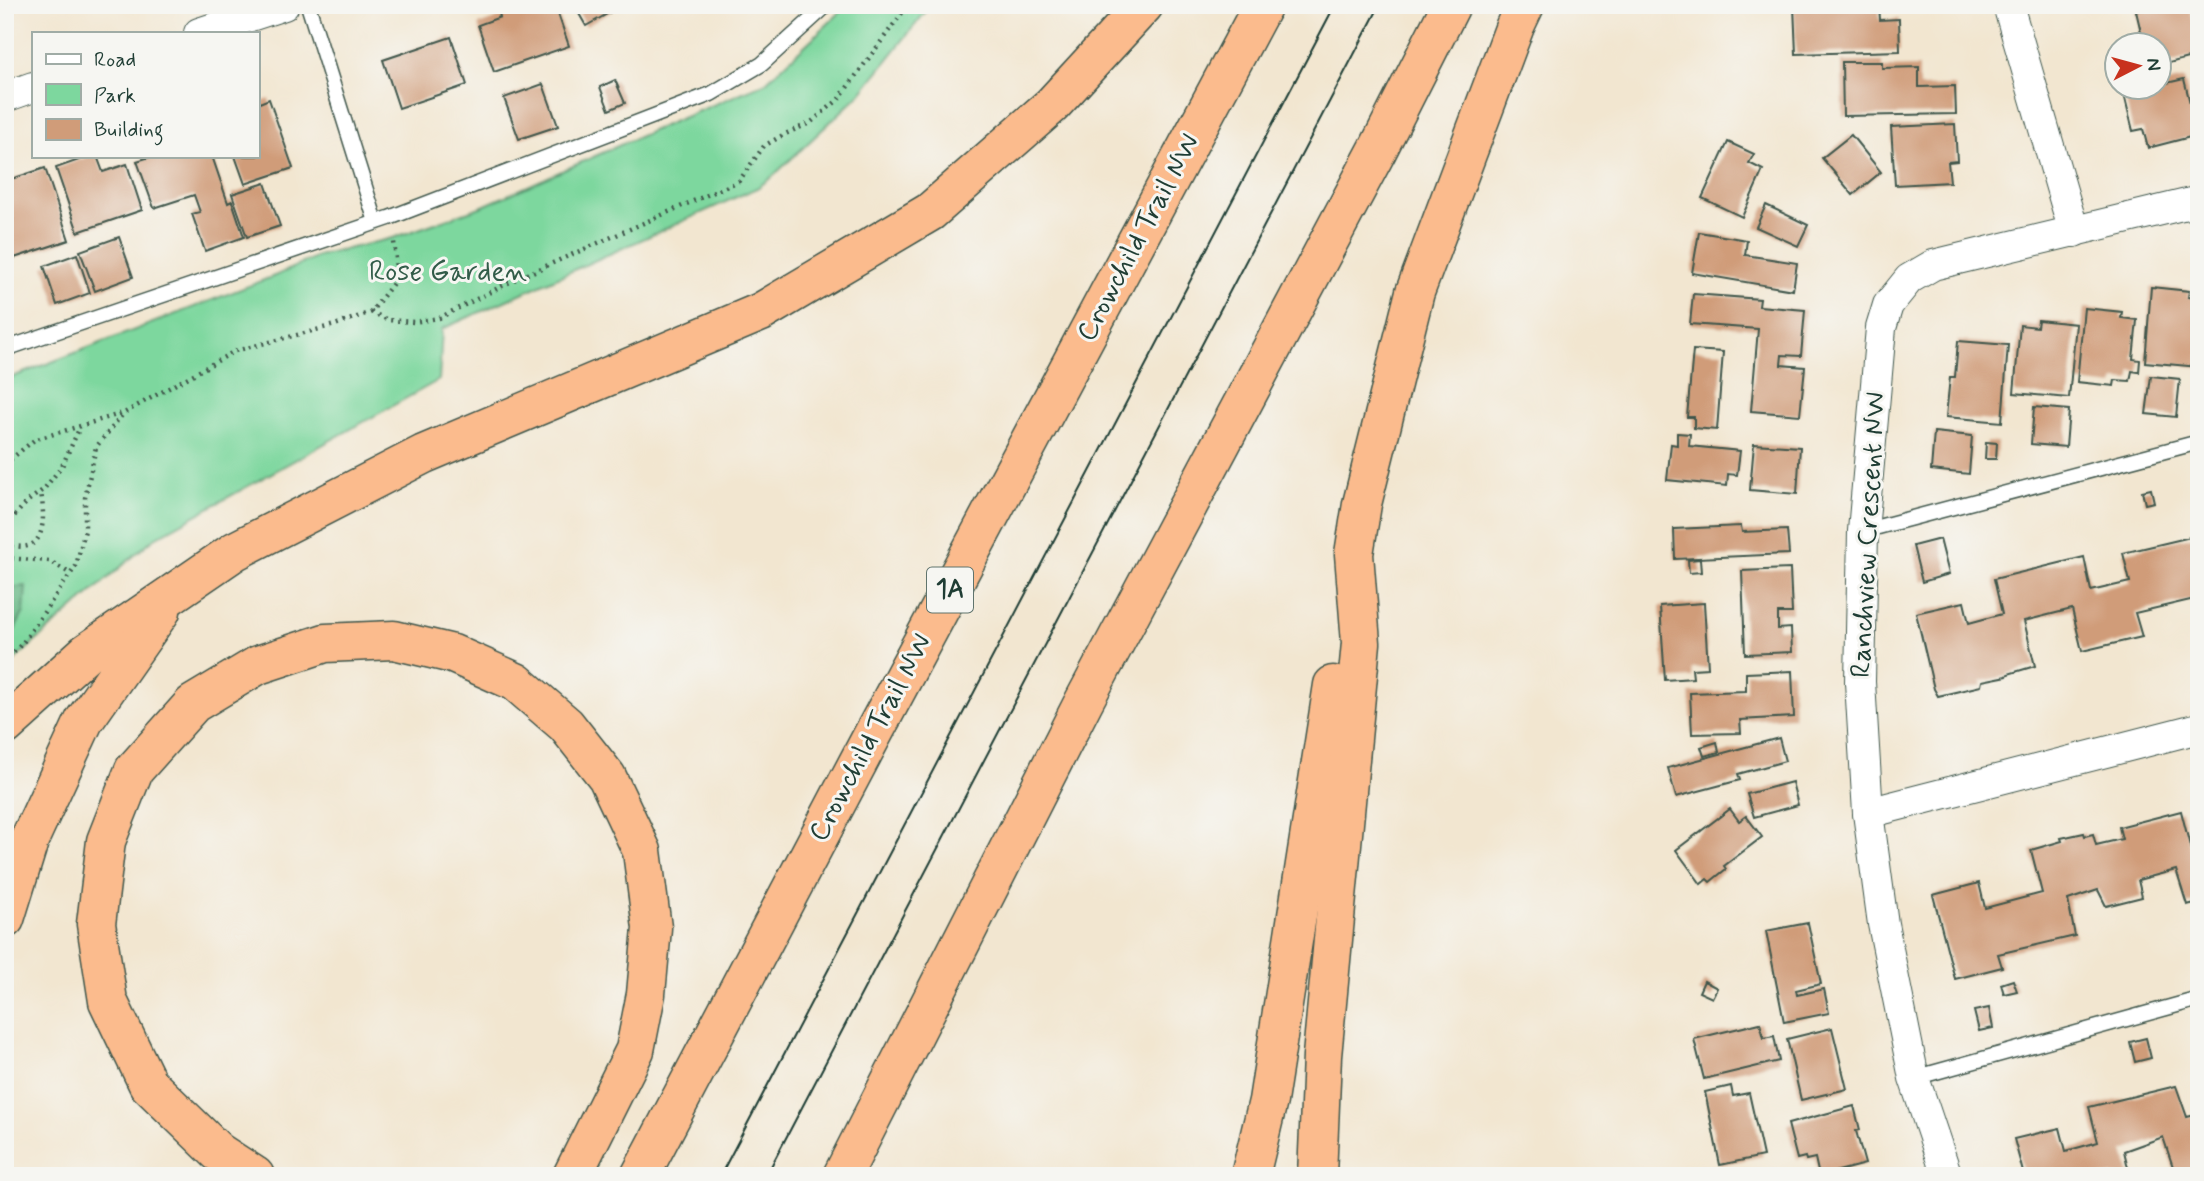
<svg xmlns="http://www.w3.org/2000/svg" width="2204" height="1181" viewBox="0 0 2204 1181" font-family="Mynerve,sans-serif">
<rect width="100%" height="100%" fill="#f6f6f2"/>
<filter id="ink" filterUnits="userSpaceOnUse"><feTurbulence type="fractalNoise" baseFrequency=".0143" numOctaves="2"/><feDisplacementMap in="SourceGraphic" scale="14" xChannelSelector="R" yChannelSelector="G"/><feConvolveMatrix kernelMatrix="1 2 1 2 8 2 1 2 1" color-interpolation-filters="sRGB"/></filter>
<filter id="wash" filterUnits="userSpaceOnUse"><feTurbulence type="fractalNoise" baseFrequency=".00686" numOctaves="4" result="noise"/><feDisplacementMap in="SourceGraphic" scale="28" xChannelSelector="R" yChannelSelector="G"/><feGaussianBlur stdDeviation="1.57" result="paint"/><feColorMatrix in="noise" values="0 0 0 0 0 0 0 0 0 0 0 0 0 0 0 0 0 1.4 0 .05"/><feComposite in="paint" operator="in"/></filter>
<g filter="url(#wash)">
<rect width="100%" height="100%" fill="#f2e6d0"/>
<path fill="#7dd79e" stroke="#4e8a69" stroke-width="2" d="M 848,5 L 931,5 L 860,94 L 772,177 L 757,188 L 442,329 L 439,380 L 153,539 L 5,668 L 5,380 L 277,275 L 318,256 L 393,238 L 483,206 L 656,129 L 765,83 Z"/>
<path fill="#66b885" stroke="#427a5c" stroke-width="2" d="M 26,586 L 24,612 L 5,648 L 5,588 Z"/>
<g id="blocks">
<g fill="#d09c79">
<path d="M 522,5 L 555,5 L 569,46 L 494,72 L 478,25 L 500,17 L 499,13 Z"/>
<path d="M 574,5 L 623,5 L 586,26 Z"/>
<path d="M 1879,5 L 1880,20 L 1899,19 L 1900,51 L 1796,54 L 1794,6 Z"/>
<path d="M 2160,5 L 2189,5 L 2199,43 L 2199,55 L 2158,66 L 2158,46 L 2134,46 L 2131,35 L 2141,32 L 2136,11 Z"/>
<path d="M 451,37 L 467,85 L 399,108 L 383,60 Z"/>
<path d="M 1842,62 L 1882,62 L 1882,68 L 1919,67 L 1919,87 L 1955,86 L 1956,114 L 1843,116 Z"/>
<path d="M 2184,79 L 2198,135 L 2148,148 L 2143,129 L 2133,131 L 2124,94 L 2149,88 L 2158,88 L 2158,85 Z"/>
<path d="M 615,80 L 625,103 L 609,110 L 600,87 Z"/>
<path d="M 543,84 L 558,126 L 519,139 L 504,98 Z"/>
<path d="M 269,99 L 293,168 L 245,184 L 235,156 L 257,156 L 257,104 Z"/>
<path d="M 1955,124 L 1957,161 L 1948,162 L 1950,182 L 1895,185 L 1891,127 Z"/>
<path d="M 1851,135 L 1881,172 L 1853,195 L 1822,158 Z"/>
<path d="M 1728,142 L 1754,154 L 1749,163 L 1763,170 L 1742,217 L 1702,198 Z"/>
<path d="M 90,156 L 97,156 L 103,172 L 127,164 L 142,210 L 78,232 L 56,168 Z"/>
<path d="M 153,156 L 212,156 L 228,203 L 232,201 L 244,237 L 205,251 L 192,214 L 200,212 L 194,195 L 154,208 L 137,161 Z"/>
<path d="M 45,168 L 69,240 L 5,261 L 5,221 L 13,219 L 5,197 L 5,181 Z"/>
<path d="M 265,183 L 280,226 L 247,237 L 232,194 Z"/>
<path d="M 1766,205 L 1808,225 L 1798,246 L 1756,227 Z"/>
<path d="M 1699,232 L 1747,240 L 1745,255 L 1797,263 L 1793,290 L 1692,273 Z"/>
<path d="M 119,237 L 133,277 L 95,291 L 80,251 Z"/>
<path d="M 77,254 L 90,293 L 57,305 L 44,266 Z"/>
<path d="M 2151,287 L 2189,291 L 2188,297 L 2199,298 L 2199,367 L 2145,362 Z"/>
<path d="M 1693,294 L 1760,299 L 1759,306 L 1805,310 L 1801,356 L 1782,355 L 1781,365 L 1805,367 L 1800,415 L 1751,411 L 1758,329 L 1690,324 Z"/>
<path d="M 2084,308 L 2122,312 L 2121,318 L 2137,320 L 2133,359 L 2140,360 L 2139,372 L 2132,371 L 2130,381 L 2115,380 L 2114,386 L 2077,382 Z"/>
<path d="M 2038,320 L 2076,324 L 2069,398 L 2014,393 L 2020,325 L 2037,327 Z"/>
<path d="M 1958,341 L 2008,345 L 2002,422 L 1946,417 L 1950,377 L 1955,377 Z"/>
<path d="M 1693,350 L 1723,352 L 1717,430 L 1694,428 L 1694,417 L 1687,417 Z"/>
<path d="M 2151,376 L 2180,379 L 2176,417 L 2146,414 Z"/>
<path d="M 2034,407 L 2069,410 L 2066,447 L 2031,444 Z"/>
<path d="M 1934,432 L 1972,436 L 1969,474 L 1931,470 Z"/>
<path d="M 1677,433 L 1690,434 L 1689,446 L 1740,451 L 1737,475 L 1728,474 L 1727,486 L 1667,480 L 1671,444 L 1677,445 Z"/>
<path d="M 1986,442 L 1997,443 L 1996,459 L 1985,459 Z"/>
<path d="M 1754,444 L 1800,447 L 1797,494 L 1750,490 Z"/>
<path d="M 2151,489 L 2154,502 L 2145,504 L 2142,491 Z"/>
<path d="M 1741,526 L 1742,532 L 1787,530 L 1789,554 L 1675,559 L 1674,529 Z"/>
<path d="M 2199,535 L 2199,598 L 2135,613 L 2142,637 L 2082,651 L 2072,609 L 2024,621 L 2035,666 L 2008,674 L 2007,676 L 1982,681 L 1981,686 L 1938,696 L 1934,689 L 1916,613 L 1964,602 L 1969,623 L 2002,614 L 1994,579 L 2084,557 L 2091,591 L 2130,582 L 2123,553 Z"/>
<path d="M 1940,539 L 1949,574 L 1922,582 L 1913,546 Z"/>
<path d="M 1700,559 L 1701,572 L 1689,573 L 1688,560 Z"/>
<path d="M 1790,569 L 1792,613 L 1778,613 L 1778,629 L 1791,628 L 1792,652 L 1745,654 L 1742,571 Z"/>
<path d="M 1704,603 L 1708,668 L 1692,669 L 1693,678 L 1665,680 L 1660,606 Z"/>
<path d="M 1792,671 L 1794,717 L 1740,720 L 1741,733 L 1692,734 L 1690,693 L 1746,691 L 1746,673 Z"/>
<path d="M 1779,738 L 1785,761 L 1738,774 L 1740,780 L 1676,797 L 1668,768 Z"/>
<path d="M 1717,742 L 1719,752 L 1704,756 L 1701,747 Z"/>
<path d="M 1792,782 L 1798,805 L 1754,817 L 1747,794 Z"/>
<path d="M 1730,809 L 1739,821 L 1746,816 L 1762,837 L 1724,866 L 1726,869 L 1710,882 L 1707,879 L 1701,884 L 1676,850 Z"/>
<path d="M 2181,811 L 2191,850 L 2199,848 L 2199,902 L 2187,905 L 2176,870 L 2138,880 L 2142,897 L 2106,906 L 2098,890 L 2068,900 L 2075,936 L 1998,954 L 2002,967 L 1955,979 L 1933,895 L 1979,883 L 1985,908 L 2042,893 L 2031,850 L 2062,841 L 2061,838 L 2084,833 L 2085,836 L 2093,834 L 2096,845 L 2122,839 L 2119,827 Z"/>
<path d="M 1808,923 L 1821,984 L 1796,990 L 1797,995 L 1824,989 L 1829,1013 L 1784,1022 L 1766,931 Z"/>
<path d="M 2013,980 L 2017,991 L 2004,994 L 2001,984 Z"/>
<path d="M 1704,981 L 1717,988 L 1712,998 L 1699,992 Z"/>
<path d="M 1989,1008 L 1993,1028 L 1979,1031 L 1974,1011 Z"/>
<path d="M 1760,1023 L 1764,1038 L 1774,1036 L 1779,1061 L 1704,1079 L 1694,1039 Z"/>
<path d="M 1832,1028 L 1847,1089 L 1801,1100 L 1787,1039 Z"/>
<path d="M 2146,1038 L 2151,1058 L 2135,1062 L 2130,1042 Z"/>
<path d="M 1731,1086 L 1733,1096 L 1749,1093 L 1763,1156 L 1720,1165 L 1705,1092 Z"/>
<path d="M 2176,1086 L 2187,1117 L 2199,1114 L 2199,1173 L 2176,1176 L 2163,1137 L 2124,1151 L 2130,1176 L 2024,1176 L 2014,1139 L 2060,1128 L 2066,1151 L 2098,1142 L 2089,1107 Z"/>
<path d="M 1854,1106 L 1860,1130 L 1856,1131 L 1865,1164 L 1819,1176 L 1815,1158 L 1806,1160 L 1805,1157 L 1797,1159 L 1788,1124 Z"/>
</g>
</g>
</g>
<g filter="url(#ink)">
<use href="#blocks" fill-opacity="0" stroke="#3f564b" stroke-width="2"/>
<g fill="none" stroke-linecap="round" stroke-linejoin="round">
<g stroke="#3f564b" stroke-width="17">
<g id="lane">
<path d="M 308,5 L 376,222"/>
<path d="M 5,349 L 389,218 L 711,94 L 762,64 L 827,5"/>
<path d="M 1863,531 L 2199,442"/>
<path d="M 1914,1078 L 2199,999"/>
</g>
</g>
<g stroke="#3f564b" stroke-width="32">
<g id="street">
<path d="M 2008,5 L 2074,232"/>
<path d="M 199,33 L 284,5"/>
<path d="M 5,97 L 33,87"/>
<path d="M 1868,813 L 2199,728"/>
<path d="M 1947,1176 L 1914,1078 L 1883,924 L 1868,813 L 1860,682 L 1863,531 L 1881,328 L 1888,305 L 1909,279 L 1933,265 L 2199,201"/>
</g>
</g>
<g stroke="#3f564b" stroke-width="41">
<g id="highway">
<path d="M 5,726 L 86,653 L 235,551 L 424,454 L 761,312 L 930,212 L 1052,105 L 1144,5"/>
<path d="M 5,919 L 30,838 L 84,721 L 161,611"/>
<path d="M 255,1176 L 218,1152 L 148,1084 L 108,1001 L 96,924 L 106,841 L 134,770 L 193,704 L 258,665 L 325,643 L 394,640 L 453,654 L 516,682 L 566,725 L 607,777 L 642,851 L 652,928 L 646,994 L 635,1050 L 572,1176"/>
<path d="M 640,1176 L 872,736 L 1263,5"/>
<path d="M 842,1176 L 1084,701 L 1377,151 L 1451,5"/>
<path d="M 1250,1176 L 1268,1101 L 1333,685"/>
<path d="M 1317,1176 L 1322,1056 L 1361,643 L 1354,554 L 1362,504 L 1415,292 L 1515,26 L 1525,5"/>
</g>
</g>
<g stroke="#3f564b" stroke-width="4.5" stroke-dasharray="2 5" stroke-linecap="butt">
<path d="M 371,312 L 388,320 L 414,322 L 439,318 L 514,280 L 739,181 L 764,146 L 783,135 L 810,123 L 838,100 L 908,5"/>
<path d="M 5,464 L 34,440 L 123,413"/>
<path d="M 5,526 L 28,501 L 44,489 L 62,466 L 80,427"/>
<path d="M 5,543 C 47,559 45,519 41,492"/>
<path d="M 5,558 L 50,561 L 71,574"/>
<path d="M 5,663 L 24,641 L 76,566 L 85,530 L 85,498 L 96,447 L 124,413 L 235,351 L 335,325 L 371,312 L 394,282 L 396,259 L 394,242"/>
</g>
<use href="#lane" stroke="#fff" stroke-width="14"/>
<use href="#street" stroke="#fff" stroke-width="30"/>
<use href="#highway" stroke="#fbbb8d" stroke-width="38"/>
<g stroke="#1f3d34" stroke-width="2">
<path d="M 720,1176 L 1335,5"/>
<path d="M 766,1176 L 1380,5"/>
</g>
</g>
</g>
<g text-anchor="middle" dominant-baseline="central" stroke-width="6" stroke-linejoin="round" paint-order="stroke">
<rect fill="#f6f6f2" stroke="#60746d" stroke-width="2" x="927" y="567.5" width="46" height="45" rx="5"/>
<g font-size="26" font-weight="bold" fill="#1f3d34">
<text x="950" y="590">1A</text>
</g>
<g font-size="28" fill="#1f3d34" stroke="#f6f6f2">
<text transform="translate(1139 238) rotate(-62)">Crowchild Trail NW</text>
<text transform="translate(1869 535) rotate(-87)">Ranchview Crescent NW</text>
<text transform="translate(871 738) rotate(-62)">Crowchild Trail NW</text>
</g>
<g font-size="28" fill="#325c49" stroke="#f6f6f2">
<text x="448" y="272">Rose Garden</text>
</g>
</g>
<rect width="2204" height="1181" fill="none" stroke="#f6f6f2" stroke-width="28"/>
<rect x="32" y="32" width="228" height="126" fill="#f6f6f2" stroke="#a0aca6" stroke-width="2"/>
<rect x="46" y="54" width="35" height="10" fill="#ffffff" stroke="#a0aca6" stroke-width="2"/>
<text x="94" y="66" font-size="21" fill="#1f3d34">Road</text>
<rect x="46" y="84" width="35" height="21" fill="#7dd79e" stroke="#a0aca6" stroke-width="2"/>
<text x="94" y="102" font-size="21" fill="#1f3d34">Park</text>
<rect x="46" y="119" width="35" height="21" fill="#d09c79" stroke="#a0aca6" stroke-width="2"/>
<text x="94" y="136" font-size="21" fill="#1f3d34">Building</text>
<g transform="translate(2138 66) rotate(84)"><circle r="33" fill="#f6f6f2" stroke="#a0aca6" stroke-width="2"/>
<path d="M0-5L12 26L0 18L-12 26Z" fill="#c8321e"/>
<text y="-10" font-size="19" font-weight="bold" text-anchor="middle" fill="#1f3d34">N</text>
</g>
</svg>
